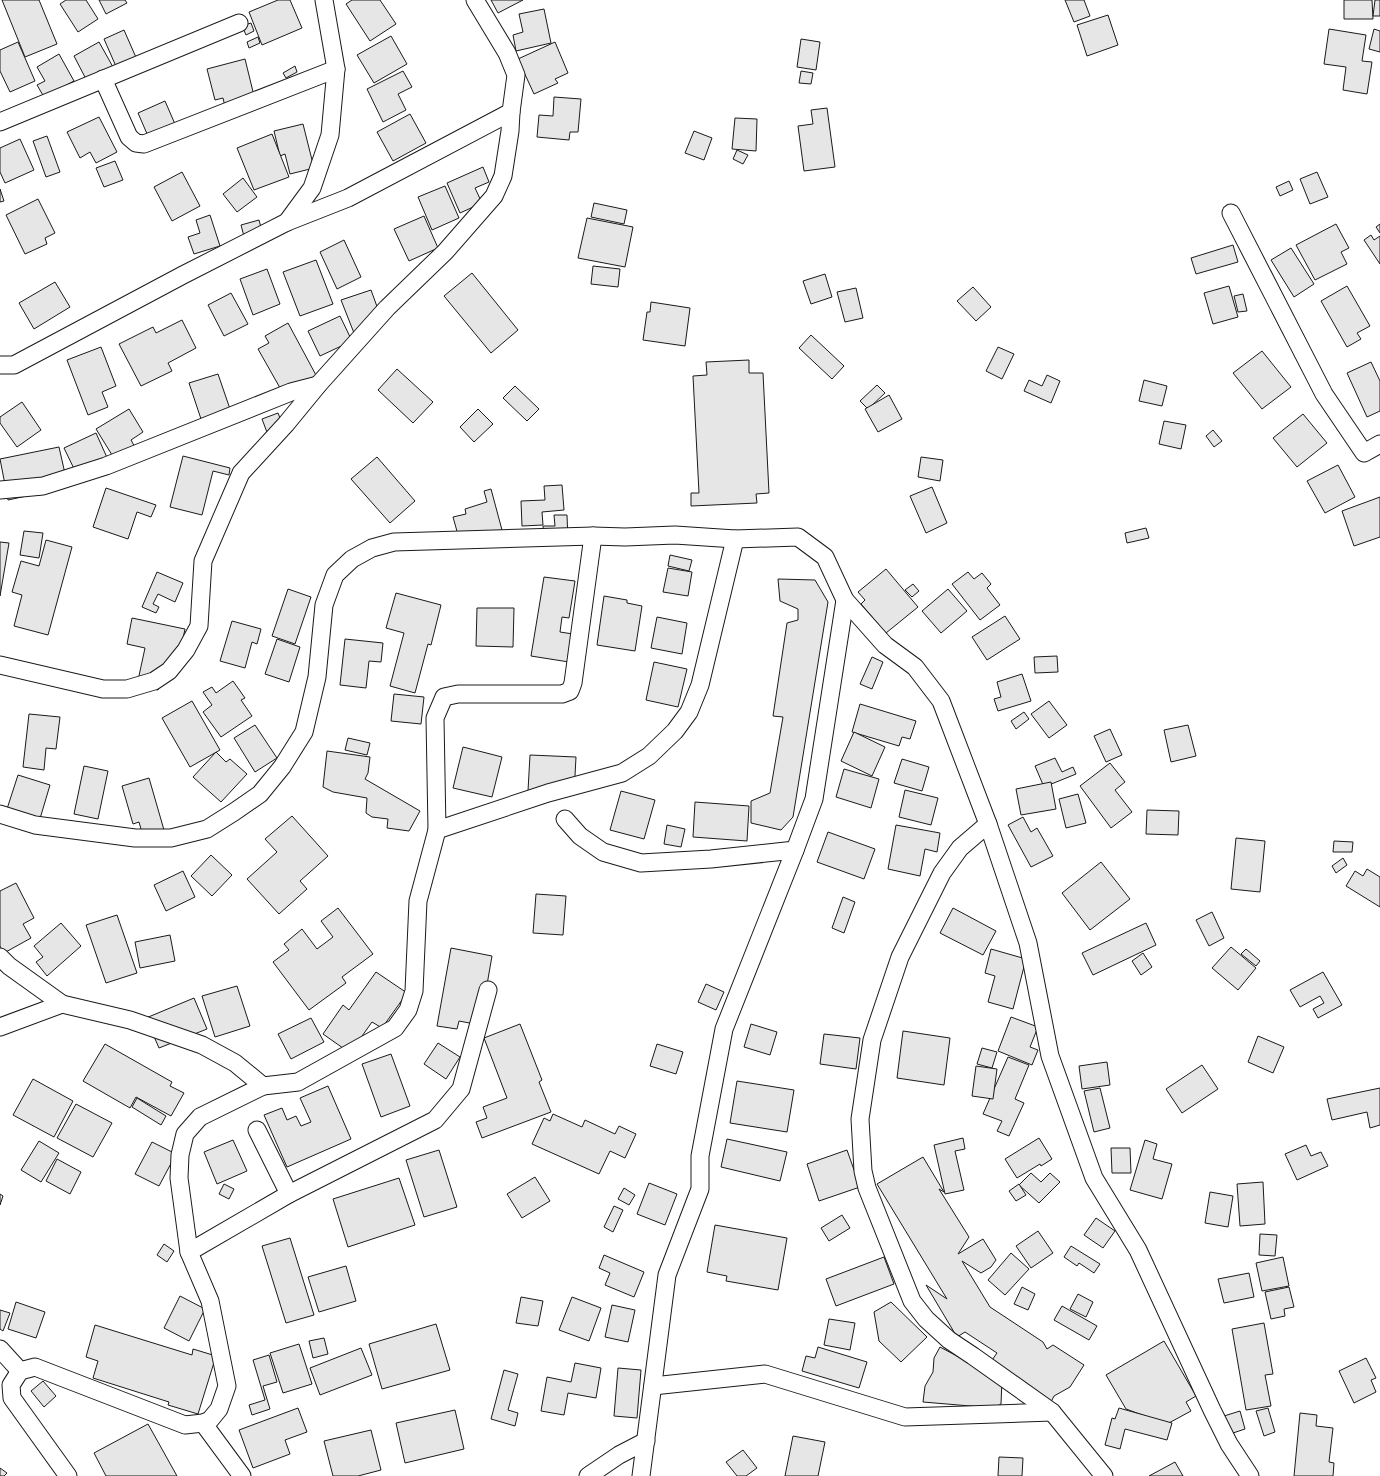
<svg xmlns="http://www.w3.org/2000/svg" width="1380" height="1476" font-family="Rubik,sans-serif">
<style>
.building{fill:#e6e6e6;stroke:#1a1a1a}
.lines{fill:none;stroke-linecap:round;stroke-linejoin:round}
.minor-casing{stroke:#1a1a1a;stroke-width:19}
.minor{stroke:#fff;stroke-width:17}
</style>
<rect width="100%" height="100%" fill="#fff"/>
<g class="building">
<path d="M2 0H39L57 44 25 57Z"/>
<path d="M66 0H86L98 19 78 32 60 4Z"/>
<path d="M99 0H125L127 3 106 14Z"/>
<path d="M278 0H290L302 28 262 45 249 12Z"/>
<path d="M352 0H380L396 24 370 41 346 4Z"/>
<path d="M491 0H523L498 13Z"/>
<path d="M1065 0H1084L1090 16 1074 22Z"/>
<path d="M1344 0H1372L1373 19H1344Z"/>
<path d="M1375 0H1380V16H1373Z"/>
<path d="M544 9 551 43 516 51 513 35 523 32 519 14Z"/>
<path d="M1108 15 1118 45 1087 56 1077 25Z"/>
<path d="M251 23 254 31 246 35 242 26Z"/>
<path d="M1329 29 1366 35 1362 61 1372 62 1367 94 1343 90 1346 67 1324 64Z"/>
<path d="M1374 29 1380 31V52L1369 49Z"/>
<path d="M124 30 138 62 118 71 104 39Z"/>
<path d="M391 36 407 64 374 83 357 55Z"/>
<path d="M258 37 260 43 249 48 247 42Z"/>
<path d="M801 39 820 42 816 70 797 67Z"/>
<path d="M18 42 35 81 10 92 0 71V50Z"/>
<path d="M99 42 113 67 87 81 74 56Z"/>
<path d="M555 42 568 73 555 79 558 83 534 94 518 59Z"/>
<path d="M59 54 74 81 44 97 37 85 45 81 37 67Z"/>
<path d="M245 59 257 108 227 115 223 98 215 100 207 69Z"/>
<path d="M295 66 297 72 286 78 283 73Z"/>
<path d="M403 71 412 87 398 94 406 110 383 122 367 89Z"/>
<path d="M801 71 813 73 811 84 799 83Z"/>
<path d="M554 97 581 99 578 132H570L569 140 537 137 539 115 553 116Z"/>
<path d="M165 101 178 131 151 143 138 113Z"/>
<path d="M827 108 835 167 804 171 798 126 813 124 811 110Z"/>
<path d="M410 114 426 143 393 161 377 132Z"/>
<path d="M99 117 117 152 96 163 90 152 80 158 67 132Z"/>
<path d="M735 118 757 119 756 151 732 149Z"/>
<path d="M303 124 314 168 290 174 285 154 280 156 274 131Z"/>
<path d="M694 131 712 138 704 160 685 153Z"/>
<path d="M272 134 289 177 254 190 237 148Z"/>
<path d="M47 136 60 172 46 177 33 141Z"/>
<path d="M20 139 34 170 5 183 0 172V148Z"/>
<path d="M737 150 748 155 743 164 733 159Z"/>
<path d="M115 161 123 180 104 187 96 168Z"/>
<path d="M483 167 489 182 475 188 482 203 460 213 447 183Z"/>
<path d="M182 172 200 206 172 221 154 187Z"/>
<path d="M1317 172 1328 197 1310 204 1300 179Z"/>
<path d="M243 178 257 197 237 212 223 194Z"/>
<path d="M1289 181 1293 190 1280 196 1276 187Z"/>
<path d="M445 186 459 218 432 230 418 197Z"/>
<path d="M0 189 4 201 0 202Z"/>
<path d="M38 199 55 233 45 238 47 244 25 254 6 215Z"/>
<path d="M594 203 627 210 624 224 591 217Z"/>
<path d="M210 215 220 246 194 254 188 237 200 233 196 220Z"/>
<path d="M424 216 438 248 409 261 394 229Z"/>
<path d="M587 218 633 227 625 267 578 258Z"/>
<path d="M259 220 264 239 246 244 241 225Z"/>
<path d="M1336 224 1349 248 1341 252 1347 264 1315 280 1296 245Z"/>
<path d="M1380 224V233L1376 227Z"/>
<path d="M1371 235 1374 240 1380 236V264L1364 240Z"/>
<path d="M344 240 361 277 337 289 320 252Z"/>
<path d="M1233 245 1238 262 1196 274 1191 258Z"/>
<path d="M1291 248 1314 284 1294 297 1271 260Z"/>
<path d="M316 260 333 304 300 316 283 272Z"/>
<path d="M593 266 620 269 618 287 591 284Z"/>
<path d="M267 269 280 304 253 315 240 279Z"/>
<path d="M472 273 518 330 491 353 444 296Z"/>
<path d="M825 274 832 297 811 304 803 281Z"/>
<path d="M55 282 70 307 34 329 19 303Z"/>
<path d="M1229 286 1238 317 1213 324 1204 293Z"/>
<path d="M1347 286 1370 326 1357 333 1361 339 1347 347 1321 301Z"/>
<path d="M973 287 991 307 976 321 957 301Z"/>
<path d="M856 288 863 318 845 322 837 292Z"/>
<path d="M371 290 383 323 354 333 341 300Z"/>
<path d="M231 293 248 324 224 336 208 305Z"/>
<path d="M1243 294 1247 311 1238 312 1234 296Z"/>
<path d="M651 302 690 308 685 346 643 340 647 312H650Z"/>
<path d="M340 316 352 341 320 356 308 331Z"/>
<path d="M182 320 196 348 168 363 172 371 141 386 119 344 153 327 156 333Z"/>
<path d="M288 323 317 377 284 395 258 349 269 343 265 336Z"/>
<path d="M811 335 844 366 832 379 799 348Z"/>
<path d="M101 347 116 386 102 392 108 407 88 415 67 360Z"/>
<path d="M998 347 1014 354 1002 379 986 371Z"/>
<path d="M1262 351 1291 387 1262 409 1233 373Z"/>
<path d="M749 360V373H763L769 493 756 494 757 503 691 506V493H699L693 376 707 375 706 362Z"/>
<path d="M1371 362 1380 381V411L1367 417 1347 373Z"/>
<path d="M397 369 433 402 413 423 378 390Z"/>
<path d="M218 374 230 409 203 425 189 383Z"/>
<path d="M1047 375 1060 381 1051 403 1024 391 1029 380 1042 386Z"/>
<path d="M1144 380 1167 386 1162 406 1139 401Z"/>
<path d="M877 385 885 393 868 409 860 401Z"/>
<path d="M515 386 539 409 527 421 503 398Z"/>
<path d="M889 395 902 419 878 432 865 409Z"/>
<path d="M22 402 41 430 17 447 0 423V417Z"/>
<path d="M129 409 143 432 131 440 137 451 117 463 96 429Z"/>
<path d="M478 409 493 424 474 442 460 427Z"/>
<path d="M278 413 284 428 268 435 262 419Z"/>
<path d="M1303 414 1327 443 1297 467 1273 438Z"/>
<path d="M1164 421 1186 425 1181 449 1159 444Z"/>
<path d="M1213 430 1222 441 1214 447 1206 436Z"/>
<path d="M96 433 109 462 78 477 64 448Z"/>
<path d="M59 447 68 487 8 500 0 459Z"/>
<path d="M183 456 230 468 229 475 213 471 202 515 170 507Z"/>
<path d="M377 457 415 501 390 523 351 479Z"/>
<path d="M921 457 943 460 940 481 918 477Z"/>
<path d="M1338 465 1355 497 1325 513 1307 481Z"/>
<path d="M562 485 564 510 542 512 543 525 522 526 521 501 545 500 544 486Z"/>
<path d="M932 487 947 523 926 533 910 496Z"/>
<path d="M106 488 156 505 151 517 137 512 128 539 93 527Z"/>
<path d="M491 489 502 530 460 542 453 517 466 514 465 509 487 502 484 491Z"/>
<path d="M1380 497V537L1354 546 1342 511Z"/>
<path d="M554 515H567L568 541H544L543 526H555Z"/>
<path d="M1146 528 1149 538 1127 543 1125 533Z"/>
<path d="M24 531 43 533 39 558 20 555Z"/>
<path d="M46 540 72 547 48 635 14 626 22 595 12 592 21 561 39 566Z"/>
<path d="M0 542 9 543 0 596Z"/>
<path d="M670 555 692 560 689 571 668 566Z"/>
<path d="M668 568 692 572 688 596 663 592Z"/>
<path d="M886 569 918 607 886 633 861 604 865 600 858 592Z"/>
<path d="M157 572 183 583 175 602 158 594 153 604 159 607 156 613 142 607Z"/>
<path d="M968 572 974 579 982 573 991 584 987 588 1000 605 980 620 952 584Z"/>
<path d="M544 577 575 581 569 618 562 617 560 632 573 634 569 662 531 656Z"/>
<path d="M778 579 815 580 828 602 793 817 781 830 751 823V801L770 793 783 717 773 716 787 623 798 620V609L780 601Z"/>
<path d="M913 584 919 591 912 597 905 590Z"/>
<path d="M288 589 311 597 295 644 272 636Z"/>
<path d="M948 589 967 611 941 633 922 611Z"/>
<path d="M396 593 441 605 431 645 428 644 415 693 390 686 404 633 386 628Z"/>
<path d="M604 596 627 600V603L642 606 635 651 597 645Z"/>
<path d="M477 608H514L513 647 476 646Z"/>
<path d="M1005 616 1020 639 987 660 972 637Z"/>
<path d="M657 617 687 623 682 654 651 648Z"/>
<path d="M132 618 185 629 177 667 164 664 158 690 137 685 145 648 127 644Z"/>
<path d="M232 621 261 629 257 644 252 642 245 668 220 661Z"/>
<path d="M277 639 300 647 289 682 265 674Z"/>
<path d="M345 639 383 643 381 662 369 661 366 688 340 685Z"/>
<path d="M1057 656 1058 672 1035 673 1034 657Z"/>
<path d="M872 657 883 662 872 689 860 684Z"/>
<path d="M654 662 687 669 678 707 646 700Z"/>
<path d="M1022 674 1031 701 998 711 994 699 1001 697 997 682Z"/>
<path d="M233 681 245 698 241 700 252 716 221 737 203 712 212 705 203 692 212 687 216 693Z"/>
<path d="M394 694 424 697 421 724 391 721Z"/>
<path d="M192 701 220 750 190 767 162 718Z"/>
<path d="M1049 701 1067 725 1049 738 1031 714Z"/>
<path d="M860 704 916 721 910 739 902 737 899 746 852 732Z"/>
<path d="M1024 712 1029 719 1016 729 1011 721Z"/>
<path d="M29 714 60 717 56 749 46 748 44 770 23 767Z"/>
<path d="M255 725 277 758 255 772 234 738Z"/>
<path d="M1188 725 1196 756 1171 762 1164 730Z"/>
<path d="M1110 729 1122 755 1106 762 1094 736Z"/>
<path d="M854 732 885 747 872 776 841 761Z"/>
<path d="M348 738 370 743 367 755 345 750Z"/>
<path d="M463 747 502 757 492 797 453 788Z"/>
<path d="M327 751 370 757 368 773 365 779 420 811 409 831 387 828 388 819 372 817 366 813 367 798 333 792 323 787Z"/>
<path d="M216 752 226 762 230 759 247 774 221 802 193 777Z"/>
<path d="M530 755 576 757 574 794 528 791Z"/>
<path d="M1055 758 1062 772 1073 767 1076 774 1044 787 1035 766Z"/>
<path d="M902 759 929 767 922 791 894 783Z"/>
<path d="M1110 763 1125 782 1115 790 1132 812 1111 828 1080 786Z"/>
<path d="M84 766 108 771 98 819 74 814Z"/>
<path d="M844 769 879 779 871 808 836 797Z"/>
<path d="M18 775 50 785 39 822 6 812Z"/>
<path d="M149 778 164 830 143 836 139 822 133 824 122 786Z"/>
<path d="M1051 782 1056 809 1021 815 1016 789Z"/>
<path d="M905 790 938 798 931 825 899 817Z"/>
<path d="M621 791 655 800 644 839 610 830Z"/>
<path d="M1078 794 1086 823 1066 828 1059 799Z"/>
<path d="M695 802 749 806 747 841 693 837Z"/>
<path d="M1147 810 1179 811 1178 835 1146 834Z"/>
<path d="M292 816 328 856 300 881 307 889 279 914 247 879 277 852 265 839Z"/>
<path d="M1023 817 1031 832 1037 828 1053 856 1031 867 1008 825Z"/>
<path d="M667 825 685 829 681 847 664 844Z"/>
<path d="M896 825 940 833 937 852 925 849 920 876 888 869Z"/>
<path d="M828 832 875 849 864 879 817 862Z"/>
<path d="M1236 838 1265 841 1260 892 1231 889Z"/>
<path d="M1334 841 1353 842 1352 852H1333Z"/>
<path d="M211 855 232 875 212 896 191 876Z"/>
<path d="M1343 858 1347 865 1336 873 1332 866Z"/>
<path d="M1101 862 1130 899 1090 930 1062 893Z"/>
<path d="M1367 869 1380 877V907L1346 886 1355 871 1363 876Z"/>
<path d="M183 871 195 897 166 911 154 885Z"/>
<path d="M16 883 34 918 23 924 31 938 4 953 0 946V891Z"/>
<path d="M536 894 566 896 563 935 533 933Z"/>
<path d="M843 897 855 902 844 933 832 928Z"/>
<path d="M338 908 373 954 342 977 346 983 309 1010 273 962 289 950 284 944 302 929 317 949 333 937 321 921Z"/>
<path d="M953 908 996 931 983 955 940 933Z"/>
<path d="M1212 912 1224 938 1209 946 1196 920Z"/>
<path d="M117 915 137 973 106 983 86 925Z"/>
<path d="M61 923 81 946 47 976 36 962 43 957 34 946Z"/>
<path d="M1146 923 1156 945 1093 975 1082 953Z"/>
<path d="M170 935 175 961 140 968 135 942Z"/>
<path d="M1231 947 1256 968 1238 990 1212 968Z"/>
<path d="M451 948 492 956 480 1025 459 1021 457 1029 437 1026Z"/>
<path d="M991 949 1026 959 1013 1009 988 1002 995 976 985 973Z"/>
<path d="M1246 949 1260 961 1256 966 1241 954Z"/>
<path d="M1143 953 1152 967 1141 975 1132 961Z"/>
<path d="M376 972 407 993 382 1028 372 1022 350 1053 323 1034 343 1005 349 1010Z"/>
<path d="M1323 972 1342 1005 1318 1018 1313 1009 1324 1003 1320 996 1300 1007 1290 990Z"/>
<path d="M706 984 724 992 716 1010 698 1002Z"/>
<path d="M237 986 250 1026 215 1037 202 996Z"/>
<path d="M194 998 207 1029 159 1048 146 1018Z"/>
<path d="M1011 1017 1038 1027 1030 1047 1038 1050 1032 1065 998 1051Z"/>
<path d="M311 1018 324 1042 291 1059 278 1034Z"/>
<path d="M520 1024 542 1080 539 1082 551 1112 482 1138 476 1122 487 1118 483 1107 507 1098 484 1038Z"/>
<path d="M751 1024 777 1032 770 1055 744 1047Z"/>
<path d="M903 1031 950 1038 944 1085 897 1078Z"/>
<path d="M824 1034 860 1038 856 1069 820 1064Z"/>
<path d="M1258 1036 1284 1047 1273 1073 1248 1062Z"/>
<path d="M438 1043 460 1057 446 1079 424 1064Z"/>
<path d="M105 1044 172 1082 170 1086 184 1093 171 1116 136 1097 130 1108 83 1081Z"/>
<path d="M657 1044 683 1052 676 1074 650 1066Z"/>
<path d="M982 1048 997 1052 992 1068 977 1064Z"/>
<path d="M391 1054 410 1106 381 1117 362 1064Z"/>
<path d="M1008 1057 1029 1065 1015 1099 1024 1103 1009 1136 997 1131 1002 1121 983 1114Z"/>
<path d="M1107 1062 1110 1085 1082 1089 1079 1066Z"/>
<path d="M1202 1065 1218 1089 1182 1113 1166 1089Z"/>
<path d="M976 1066 997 1069 993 1099 972 1096Z"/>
<path d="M33 1079 73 1101 54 1137 13 1115Z"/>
<path d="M737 1081 794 1090 787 1132 730 1123Z"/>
<path d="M328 1086 351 1139 287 1167 264 1115 282 1108 287 1120 296 1116 301 1126 311 1122 300 1098Z"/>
<path d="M1100 1088 1110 1128 1094 1132 1084 1091Z"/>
<path d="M1380 1088V1125L1370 1128 1367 1112 1332 1120 1327 1099Z"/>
<path d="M137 1098 166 1116 161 1125 132 1107Z"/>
<path d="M76 1104 112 1123 93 1157 57 1138Z"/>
<path d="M553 1114 582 1127 585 1120 615 1134 619 1126 636 1134 625 1158 610 1151 599 1174 532 1144 544 1118 550 1121Z"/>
<path d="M963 1138 965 1149 955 1151 964 1190 945 1194 934 1145Z"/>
<path d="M1039 1138 1052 1159 1041 1166 1040 1164 1017 1178 1005 1159Z"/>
<path d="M727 1139 787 1152 780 1181 721 1167Z"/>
<path d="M233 1140 247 1171 217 1184 204 1152Z"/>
<path d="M1145 1140 1157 1144 1153 1159 1172 1164 1162 1199 1130 1190Z"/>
<path d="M39 1141 59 1153 41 1182 21 1170Z"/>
<path d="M152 1142 176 1154 159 1186 135 1174Z"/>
<path d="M1306 1145 1311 1156 1321 1152 1328 1166 1297 1180 1285 1154Z"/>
<path d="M1111 1148H1130L1131 1173H1112Z"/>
<path d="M439 1150 457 1207 424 1217 406 1160Z"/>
<path d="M847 1150 860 1187 819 1201 807 1164Z"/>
<path d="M923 1157 944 1192 939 1189 969 1237 958 1254 983 1239 996 1260 991 1267 981 1273 962 1261 990 1307 1043 1342 1047 1349 1053 1345 1084 1365 1070 1387 1054 1396 1051 1402 990 1363 997 1353 965 1332 957 1337 926 1285 947 1299 877 1184Z"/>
<path d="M57 1159 81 1172 70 1194 46 1181Z"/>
<path d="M1031 1173 1041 1182 1050 1173 1060 1182 1039 1203 1019 1185Z"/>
<path d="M535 1177 550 1201 522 1218 507 1194Z"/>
<path d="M399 1178 415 1225 348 1247 333 1199Z"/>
<path d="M1263 1182 1265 1224 1240 1226 1237 1184Z"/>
<path d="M649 1183 677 1194 665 1225 637 1214Z"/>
<path d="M224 1184 234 1189 229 1199 219 1194Z"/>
<path d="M1019 1184 1026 1195 1016 1201 1009 1191Z"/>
<path d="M624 1188 635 1195 629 1205 618 1199Z"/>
<path d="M1210 1192 1233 1196 1228 1227 1205 1223Z"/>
<path d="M0 1194 3 1196 0 1205Z"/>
<path d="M614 1206 623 1210 613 1232 604 1227Z"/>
<path d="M842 1215 850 1228 829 1241 821 1228Z"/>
<path d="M1096 1218 1115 1231 1103 1248 1084 1235Z"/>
<path d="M715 1225 787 1238 778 1290 726 1281 727 1276 707 1272Z"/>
<path d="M1038 1231 1053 1253 1031 1268 1016 1246Z"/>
<path d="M1260 1234 1277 1235 1275 1256 1259 1255Z"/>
<path d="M290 1238 314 1315 286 1323 262 1246Z"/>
<path d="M164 1244 174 1251 167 1262 157 1255Z"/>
<path d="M1071 1246 1100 1264 1094 1273 1079 1263 1077 1266 1064 1257Z"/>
<path d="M1011 1253 1029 1269 1005 1295 988 1280Z"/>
<path d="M604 1255 644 1272 634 1297 605 1285 610 1273 599 1268Z"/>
<path d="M884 1257 894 1284 836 1306 826 1279Z"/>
<path d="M1283 1257 1289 1286 1262 1291 1256 1263Z"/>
<path d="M346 1266 356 1301 319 1312 308 1277Z"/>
<path d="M1249 1273 1254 1297 1224 1303 1218 1279Z"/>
<path d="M1022 1287 1035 1294 1028 1310 1014 1304Z"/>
<path d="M1289 1287 1294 1307 1284 1309 1285 1316 1271 1319 1265 1292Z"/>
<path d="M1078 1294 1093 1302 1086 1317 1070 1309Z"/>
<path d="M180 1296 205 1309 189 1341 164 1328Z"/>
<path d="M521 1297 543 1301 538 1326 516 1323Z"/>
<path d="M572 1297 601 1308 589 1341 559 1330Z"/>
<path d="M16 1302 45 1312 36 1338 8 1329Z"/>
<path d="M891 1302 927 1337 901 1362 879 1341 874 1312Z"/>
<path d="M612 1305 635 1310 628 1342 605 1337Z"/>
<path d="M1062 1306 1097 1326 1089 1340 1054 1320Z"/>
<path d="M0 1310 10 1313 3 1331 0 1329Z"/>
<path d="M829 1319 855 1323 850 1350 824 1345Z"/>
<path d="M1264 1323 1273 1374 1265 1375 1271 1406 1246 1410 1232 1329Z"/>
<path d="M436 1324 450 1370 382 1389 369 1344Z"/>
<path d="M95 1325 192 1355 193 1349 216 1356 198 1414 168 1405 169 1402 93 1378 98 1361 86 1357Z"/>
<path d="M324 1338 328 1354 313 1358 309 1341Z"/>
<path d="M1164 1341 1196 1396 1186 1402 1191 1411 1167 1424 1126 1409 1106 1375Z"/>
<path d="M299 1344 312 1384 283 1393 270 1353Z"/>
<path d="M818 1347 867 1362 859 1388 802 1371 806 1356 815 1358Z"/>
<path d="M940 1347 1002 1380 1001 1404 994 1408 923 1402 925 1386 933 1372 934 1358Z"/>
<path d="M361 1348 372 1375 320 1395 310 1368Z"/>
<path d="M269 1355 277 1382 263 1386 270 1409 252 1415 249 1405 265 1400 253 1360Z"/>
<path d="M1366 1358 1376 1378 1371 1380 1376 1392 1354 1403 1339 1371Z"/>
<path d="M575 1363 601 1368 596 1398 568 1393 564 1415 541 1411 547 1377 571 1382Z"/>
<path d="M618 1368 641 1370 637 1418 614 1416Z"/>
<path d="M504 1370 518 1374 508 1410 518 1413 515 1426 491 1419Z"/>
<path d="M43 1381 56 1396 44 1407 31 1391Z"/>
<path d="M298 1408 307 1432 285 1440 290 1454 253 1468 239 1430Z"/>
<path d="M1119 1408 1172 1423 1167 1440 1125 1429 1120 1449 1105 1445 1112 1418 1115 1419Z"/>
<path d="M1268 1408 1275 1432 1264 1436 1256 1411Z"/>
<path d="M455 1410 464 1449 405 1463 396 1423Z"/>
<path d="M1240 1411 1245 1429 1230 1434 1224 1416Z"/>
<path d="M1300 1413 1317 1415 1316 1426 1333 1428 1329 1462 1334 1463 1333 1476H1294Z"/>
<path d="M148 1424 177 1476H106L94 1453Z"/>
<path d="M371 1430 381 1470 358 1476H333L324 1441Z"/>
<path d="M793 1436 825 1442 818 1476H785Z"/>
<path d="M743 1450 757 1468 746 1476H737L726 1462Z"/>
<path d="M999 1457 1023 1458 1022 1476H998Z"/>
<path d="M1175 1462 1183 1476H1149Z"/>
<path d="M0 1468 7 1473 4 1476H0Z"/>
</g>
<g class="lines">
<g class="minor-casing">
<g id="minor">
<path d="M103 79 129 137 136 143 144 144 336 69"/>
<path d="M0 122 239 23"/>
<path d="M1231 213 1324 394 1364 453 1380 444"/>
<path d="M287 222 348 198 511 112 516 75 507 53 475 0"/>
<path d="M0 365H14L183 275 287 222 312 188 330 135 336 69 324 0"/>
<path d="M0 490 43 486 106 466 291 392 318 385"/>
<path d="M593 536 573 683 570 691 562 694H458L444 697 435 718 437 830 548 793 622 773 649 756 675 731 689 712 700 685 735 539"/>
<path d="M0 665 103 689H127L154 681 169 671 186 650 199 626 203 561 241 473 286 424 318 385 387 308 445 252 494 196 503 176 510 131 511 112"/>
<path d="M0 814 35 825 135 838H171L207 829 234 812 260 794 282 767 304 732 317 677 324 605 335 575 352 559 372 548 394 542 593 536 625 537 675 535 735 539 798 537 825 557 845 600 885 645 915 667 941 701 988 824 1028 943 1050 1056 1094 1178 1138 1250 1212 1410 1229 1444 1250 1476"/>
<path d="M565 819 580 836 603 852 641 863 711 859 795 850 814 799 845 600"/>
<path d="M988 824 960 848 942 873 900 957 872 1040 860 1119 863 1171 867 1188 912 1301 926 1319 949 1340 973 1356 1052 1412 1104 1476"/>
<path d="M0 957 9 966 62 1004 130 1020 202 1045 235 1063 263 1086 298 1082 395 1028 408 1010 414 991 418 901 437 830"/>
<path d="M0 1027 62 1004"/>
<path d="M257 1130 289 1194"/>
<path d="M189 1252 289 1194 435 1120 461 1089 488 990"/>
<path d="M0 1349 20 1371"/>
<path d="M653 1386 765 1374 905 1417 1052 1412"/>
<path d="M203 1423 242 1476"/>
<path d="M68 1476 12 1398 11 1385 20 1371 35 1367 185 1425 203 1423 210 1420 219 1409 227 1386 210 1301 189 1252 179 1178 180 1155 185 1134 200 1117 263 1086"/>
<path d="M588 1476 619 1455 646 1441"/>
<path d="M641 1476 667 1275 700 1189V1156L724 1029 795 850"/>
</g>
</g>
<use href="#minor" class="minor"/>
</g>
</svg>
